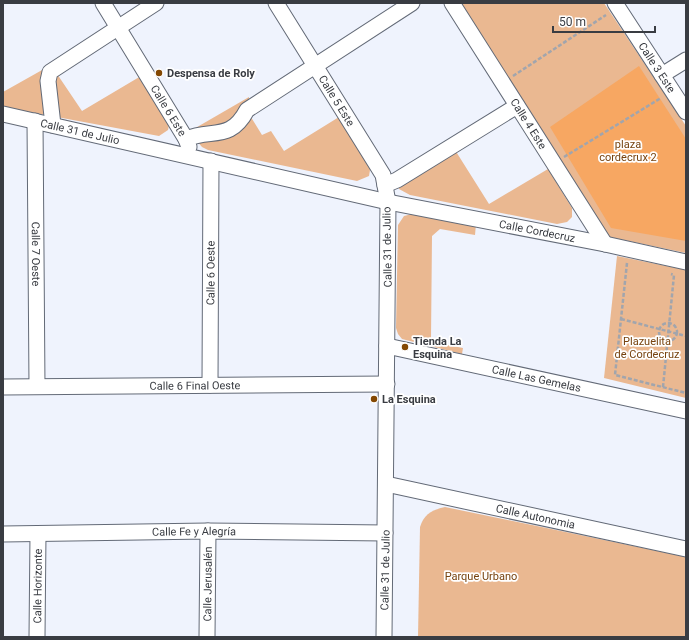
<svg xmlns="http://www.w3.org/2000/svg" width="689" height="640" font-family="Roboto,sans-serif">
<style>
.green{fill:#eab891}
.forest{fill:#f7a762}
.lines{fill:none;stroke-linecap:round;stroke-linejoin:round}
.minor-casing{stroke:#636a77;stroke-width:17}
.path{stroke:#a1a5ad;stroke-width:2.5;stroke-dasharray:4 2;stroke-linecap:butt}
.minor{stroke:#fff;stroke-width:15}
.poi-dot{fill:#844802;stroke:#fff;stroke-width:1.5}
.labels{text-anchor:middle;stroke-width:3.5;stroke-linejoin:round;paint-order:stroke}
.street-label{font-size:11px;fill:#393c42;stroke:#fff}
.poi-label{font-size:11px;font-weight:bold;fill:#393c42;stroke:#fff;text-anchor:start}
.park-label{font-size:11px;fill:#77430f;stroke:#fff}
</style>
<rect width="100%" height="100%" fill="#eff3fd"/>
<g class="green">
<path d="M459 3H604L686 126V253L605 236Z"/>
<path d="M51 65 82 111 141 76 169 125 168 130 159 136 3 107V92Z"/>
<path d="M249 97V102L228 126 192 130Z"/>
<path d="M249 114 262 135 271 131 284 151 339 117 368 162 370 170 369 176 357 181 208 150 202 147 196 140Z"/>
<path d="M455 150 489 204 548 169 572 208V217L567 222 557 224 410 195 399 189 398 185Z"/>
<path d="M412 214 476 224 475 235 440 229 432 236 431 339 433 342 463 348 462 354 402 339 398 334 396 328 398 225 404 216Z"/>
<path d="M617 256 686 270V398L604 378Z"/>
<path d="M445 507 686 557V637H418L420 527C424 514 432 510 445 507Z"/>
</g>
<path class="forest" d="M639 66 686 139V241L611 228 550 127Z"/>
<g class="lines">
<g class="minor-casing">
<g id="minor">
<path id="s1" d="M103 3 186 139 189 147"/>
<path id="s2" d="M276 3 383 175 388 202 384 637"/>
<path id="s3" d="M452 3 605 244"/>
<path id="s4" d="M615 3 686 112"/>
<path d="M662 75 686 60"/>
<path id="s5" d="M3 114 388 202 605 244 686 262"/>
<path id="s6" d="M35 121 37 386"/>
<path d="M53 125 48 81 50 72 156 3"/>
<path d="M186 139C212 128 230 142 247 110L412 3"/>
<path d="M385 185 397 180 517 106"/>
<path id="s7" d="M387 346 686 411"/>
<path id="s8" d="M210 385 211 161"/>
<path id="s9" d="M3 387 387 384"/>
<path id="s10" d="M386 484 686 549"/>
<path id="s11" d="M3 534 208 531 385 533"/>
<path id="s12" d="M37 637 38 534"/>
<path id="s13" d="M207 637 208 531"/>
</g>
</g>
<g class="path">
<path d="M513 76 606 15"/>
<path d="M564 157 661 98"/>
<path d="M627 263 615 375 686 393"/>
<path d="M621 319 686 336"/>
<circle cx="668" cy="332" r="9"/>
<path d="M663 387 674 275 671 274"/>
</g>
<use href="#minor" class="minor"/>
</g>
<g class="poi-dot">
<circle cx="159" cy="73" r="4"/>
<circle cx="405" cy="347" r="4"/>
<circle cx="374" cy="399" r="4"/>
</g>
<g class="labels">
<g class="street-label">
<text dy="4" stroke="none"><textPath href="#s4" startOffset="77">Calle 3 Este</textPath></text>
<text dy="4" stroke="none"><textPath href="#s2" startOffset="115">Calle 5 Este</textPath></text>
<text dy="4" stroke="none"><textPath href="#s1" startOffset="126">Calle 6 Este</textPath></text>
<text dy="4" stroke="none"><textPath href="#s3" startOffset="143">Calle 4 Este</textPath></text>
<text dy="4" stroke="none"><textPath href="#s5" startOffset="79">Calle 31 de Julio</textPath></text>
<text dy="4" stroke="none"><textPath href="#s5" startOffset="547">Calle Cordecruz</textPath></text>
<text transform="translate(387 247) rotate(-91)" y="4">Calle 31 de Julio</text>
<text dy="4" stroke="none"><textPath href="#s6" startOffset="133">Calle 7 Oeste</textPath></text>
<text dy="4" stroke="none"><textPath href="#s8" startOffset="112">Calle 6 Oeste</textPath></text>
<text dy="4" stroke="none"><textPath href="#s7" startOffset="153">Calle Las Gemelas</textPath></text>
<text dy="4" stroke="none"><textPath href="#s9" startOffset="192">Calle 6 Final Oeste</textPath></text>
<text dy="4" stroke="none"><textPath href="#s10" startOffset="153">Calle Autonomia</textPath></text>
<text dy="4" stroke="none"><textPath href="#s11" startOffset="191">Calle Fe y Alegría</textPath></text>
<text transform="translate(385 570) rotate(-89)" y="4">Calle 31 de Julio</text>
<text dy="4" stroke="none"><textPath href="#s13" startOffset="53">Calle Jerusalén</textPath></text>
<text dy="4" stroke="none"><textPath href="#s12" startOffset="51">Calle Horizonte</textPath></text>
</g>
<g class="poi-label">
<text x="167" y="77">Despensa de Roly</text>
<text x="413" y="345">Tienda La<tspan x="413" dy="13">Esquina</tspan></text>
<text x="382" y="403">La Esquina</text>
</g>
<g class="park-label">
<text x="628" y="148">plaza<tspan x="628" dy="13">cordecrux 2</tspan></text>
<text x="647" y="345">Plazuelita<tspan x="647" dy="13">de Cordecruz</tspan></text>
<text x="481" y="580">Parque Urbano</text>
</g>
</g>
<rect width="689" height="640" fill="none" stroke="#393c42" stroke-width="8"/>
<path d="M553 26v6h102v-6" fill="none" stroke="#393c42" stroke-width="2"/>
<text x="559" y="26" font-size="12" fill="#393c42" stroke="#ffffff" stroke-width="3" paint-order="stroke">50 m</text>
</svg>
